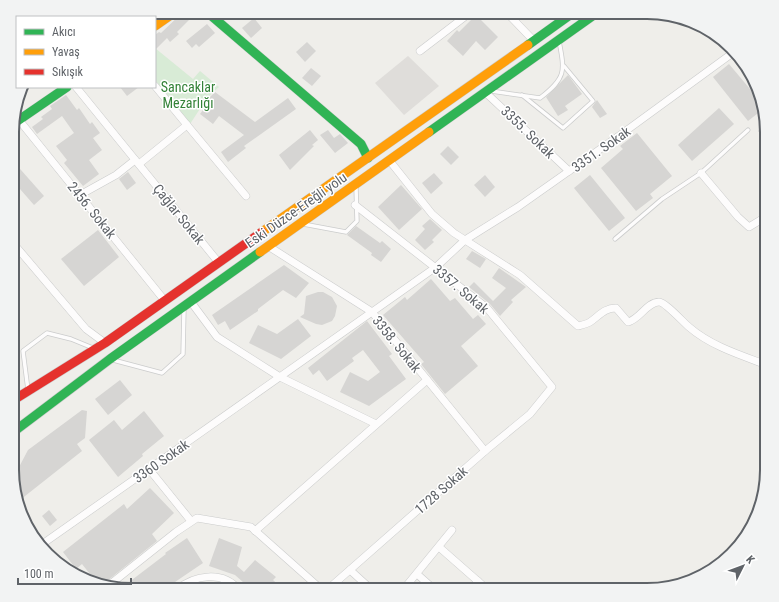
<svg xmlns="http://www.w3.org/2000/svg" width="779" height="602" font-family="'Roboto Condensed',sans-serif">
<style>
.industrial{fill:#dfddda}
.green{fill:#d8ebd6}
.building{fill:#d6d5d3}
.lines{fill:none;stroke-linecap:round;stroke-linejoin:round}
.lane-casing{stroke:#cbcccc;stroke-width:5}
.street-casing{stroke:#cbcccc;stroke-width:8}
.fast-casing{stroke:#cacacb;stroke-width:10}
.slow-casing{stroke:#cacacb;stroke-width:10}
.jam-casing{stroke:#cacacb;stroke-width:10}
.lane{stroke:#fdfcfc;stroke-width:3.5}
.street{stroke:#fdfcfc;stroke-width:7}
.fast{stroke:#30b455;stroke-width:9}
.slow{stroke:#ff9f0a;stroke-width:9}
.jam{stroke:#e5322d;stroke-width:9}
.labels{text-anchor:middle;stroke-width:3;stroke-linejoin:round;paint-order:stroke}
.park-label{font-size:14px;fill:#348238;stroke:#fff}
.street-label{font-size:14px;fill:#5f6368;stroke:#fff}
.rim{fill:none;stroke:#5f6368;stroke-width:2}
</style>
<rect width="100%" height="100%" fill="#efeeea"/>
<path class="industrial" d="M408 56 439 86 404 115 375 83Z"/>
<path class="green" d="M155 48 193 79 200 71 219 87C205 98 200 110 190 124L155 80Z"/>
<g class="building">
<path d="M183 12H197L177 32 179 34 170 42 167 38 155 50V35L159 32 161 33Z"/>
<path d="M476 15 498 37 485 50 476 41 463 56 447 41 457 30 459 32Z"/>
<path d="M254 18 262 28 251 38 242 28Z"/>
<path d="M207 24 215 33 199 47 196 44 192 48 186 41Z"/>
<path d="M307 42 316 51 305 62 296 52Z"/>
<path d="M729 64 760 101 762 110 748 121 713 77Z"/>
<path d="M311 68 321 76 312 86 302 78Z"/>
<path d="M568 75 582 94 565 106 568 110 558 116 546 97Z"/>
<path d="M120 87H139L127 96Z"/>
<path d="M215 92 255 122 288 98 296 109 244 146 246 148 228 162 221 152 244 135 219 116 213 124 200 114 206 106 204 103Z"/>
<path d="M66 95 77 110 79 108 90 124 92 122 100 133 93 138 102 150 89 160 99 174 83 186 64 163 67 160 56 146 74 133 62 116 37 134 32 127 43 119 41 117 52 109 50 106Z"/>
<path d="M597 100 607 114 600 118 592 107Z"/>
<path d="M719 108 734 124 692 161 678 145Z"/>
<path d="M765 124 767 132V142L758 131Z"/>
<path d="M310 130 318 140 312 145 314 146 290 170 279 155Z"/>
<path d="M328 130 334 138 340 134 348 143 335 153 320 135Z"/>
<path d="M637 133 672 176 650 194 653 198 636 211 601 168 623 149 620 146Z"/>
<path d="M448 146 459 157 451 165 440 154Z"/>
<path d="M13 161 44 196 34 205 13 181Z"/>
<path d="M128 172 136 183 127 190 119 179Z"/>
<path d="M434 173 443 183 431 194 422 183Z"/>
<path d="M485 175 495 187 485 197 474 185Z"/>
<path d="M590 175 625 218 609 231 574 188Z"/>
<path d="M401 185 422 209 399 230 378 207Z"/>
<path d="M430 219 442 230 432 240 434 242 425 250 415 240 425 229 422 226Z"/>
<path d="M356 226 380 243 382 241 391 249 381 262 371 255 372 253 347 235Z"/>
<path d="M98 230 119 257 84 286 61 259Z"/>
<path d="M472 251 486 259 480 268 466 259Z"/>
<path d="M284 265 309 283 296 298 283 290 258 309V311L230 330 225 321 218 325 212 315Z"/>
<path d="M499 268 526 287 511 300 513 302 500 316 490 304 469 287 474 282 493 301 506 288 492 278Z"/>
<path d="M431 279 450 301 455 298 473 319 478 315 486 324 461 346 478 366 445 394 421 364 424 362 383 315 405 297 407 300Z"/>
<path d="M318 292H323L332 297 337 306 335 316 332 321 322 325 316 324 300 317 304 314 306 296Z"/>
<path d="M298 319 311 336 281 359 249 343 258 325 277 334Z"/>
<path d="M367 321 392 354 389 356 406 379 369 406 340 392 350 372 368 381 380 372 363 350 352 358 354 361 327 381 319 370 313 375 308 368Z"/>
<path d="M120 380 132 395 108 415 95 399Z"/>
<path d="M82 410 87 411 85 438 77 444 82 451 20 500 17 485 18 469 28 450Z"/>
<path d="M144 411 164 436 142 454 143 456 118 477 89 440 114 420 122 430Z"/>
<path d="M150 488 174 513 152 534 157 541 102 585 97 583 82 564 76 569 63 552 124 504 127 509Z"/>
<path d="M49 510 57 520 50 526 42 516Z"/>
<path d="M187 538 203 563 175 582 176 584 169 590 120 589 166 554 165 553Z"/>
<path d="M219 538 242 547 237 566 244 572 255 560 276 577 273 580 284 590H252L235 575 209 566Z"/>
</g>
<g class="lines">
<g class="lane-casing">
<g id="lane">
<path d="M491 91 540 98C566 78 565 72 559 41"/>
<path d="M522 95 563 128 593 101 564 66"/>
<path d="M303 224 346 232 357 221 356 187"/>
<path d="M615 239 662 199 701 173 748 130"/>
<path d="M113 360 162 373 183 354 184 309"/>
<path d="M28 390 23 351 47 333 71 339 93 348"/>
</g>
</g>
<g class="street-casing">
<g id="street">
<path d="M506 12 534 41"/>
<path d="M420 51 471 12"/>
<path d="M76 87 219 263"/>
<path d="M486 93 569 171"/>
<path d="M19 120 165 301"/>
<path d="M187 125 246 196"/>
<path d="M389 160 432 214 454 233 520 275 578 326C582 325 587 324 590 322 599 316 604 308 616 308L628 322C640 319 647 302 659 302 665 302 683 322 689 327 711 346 740 355 767 365"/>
<path d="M139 164 187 125 155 86"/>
<path d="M701 173 738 217 749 227 767 216"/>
<path d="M80 195 116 175 135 160"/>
<path d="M13 243 86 329 105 343"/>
<path d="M268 246 372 312 485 451"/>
<path d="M191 302 217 337 280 377 376 424"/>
<path d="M149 469 191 521"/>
<path d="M255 531 427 380"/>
<path d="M41 545 436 267 465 240 518 207 623 133 734 52"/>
<path d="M439 547 488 590"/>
<path d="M350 570 372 590"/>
<path d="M417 574 435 590"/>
<path d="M108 586 176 532 197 518 251 527 322 590"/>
<path d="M176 590C194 575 223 570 239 590"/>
<path d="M327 590 485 451 530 414 552 387 487 308 355 205"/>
<path d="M403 590 452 530"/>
<path d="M470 590 478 581"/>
</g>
</g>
<g class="fast-casing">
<g id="fast">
<path d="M207 12 361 144 368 158"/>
<path d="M528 45 574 12"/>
<path d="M13 124 67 87"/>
<path d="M429 132 598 12"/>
<path d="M12 433 110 359 260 252"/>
</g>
</g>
<g class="slow-casing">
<g id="slow">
<path d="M155 26 175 12"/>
<path d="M262 232 528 45"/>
<path d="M260 252 429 132"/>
</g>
</g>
<g class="jam-casing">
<path id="jam" d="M12 401 105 343 262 232"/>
</g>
<use href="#lane" class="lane"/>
<use href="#street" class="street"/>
<use href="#fast" class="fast"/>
<use href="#slow" class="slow"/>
<use href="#jam" class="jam"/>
</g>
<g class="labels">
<g class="park-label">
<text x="188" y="92">Sancaklar<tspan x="188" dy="16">Mezarlığı</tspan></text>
</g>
<g class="street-label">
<text transform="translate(528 132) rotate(44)" y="5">3355. Sokak</text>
<text transform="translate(601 149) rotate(-35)" y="5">3351. Sokak</text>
<text transform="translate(92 210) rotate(51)" y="5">2456. Sokak</text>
<text transform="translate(296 210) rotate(-35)" y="5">Eski Düzce-Ereğli yolu</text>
<text transform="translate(179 214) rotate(51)" y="5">Çağlar Sokak</text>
<text transform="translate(461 289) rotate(40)" y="5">3357. Sokak</text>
<text transform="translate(397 344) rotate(51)" y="5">3358. Sokak</text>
<text transform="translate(161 461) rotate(-35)" y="5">3360 Sokak</text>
<text transform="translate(441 490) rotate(-41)" y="5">1728 Sokak</text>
</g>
</g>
<path d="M0 0H779V602H0ZM132 19H647A113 113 0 0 1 760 132V470A113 113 0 0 1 647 583H132A113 113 0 0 1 19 470V132A113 113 0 0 1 132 19Z" fill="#f2f3f3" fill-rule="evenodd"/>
<path class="rim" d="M132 19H647A113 113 0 0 1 760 132V470A113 113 0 0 1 647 583H132A113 113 0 0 1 19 470V132A113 113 0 0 1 132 19Z"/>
<rect x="16" y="16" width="140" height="72" fill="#ffffff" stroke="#bfc1c3"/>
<rect x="24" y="29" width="20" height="6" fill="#30b455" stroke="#bfc1c3"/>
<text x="52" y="36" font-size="12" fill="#5f6368">Akıcı</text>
<rect x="24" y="49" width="20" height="6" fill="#ff9f0a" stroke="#bfc1c3"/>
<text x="52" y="56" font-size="12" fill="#5f6368">Yavaş</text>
<rect x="24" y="69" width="20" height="6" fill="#e5322d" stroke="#bfc1c3"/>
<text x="52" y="76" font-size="12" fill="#5f6368">Sıkışık</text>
<g transform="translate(743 566) rotate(48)" stroke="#ffffff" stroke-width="3" paint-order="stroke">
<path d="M0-3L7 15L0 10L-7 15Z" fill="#5f6368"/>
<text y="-6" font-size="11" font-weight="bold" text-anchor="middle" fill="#5f6368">K</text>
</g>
<path d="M18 578v6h113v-6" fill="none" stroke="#5f6368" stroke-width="2"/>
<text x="24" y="578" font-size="12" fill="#5f6368" stroke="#ffffff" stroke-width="3" paint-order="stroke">100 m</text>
</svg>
